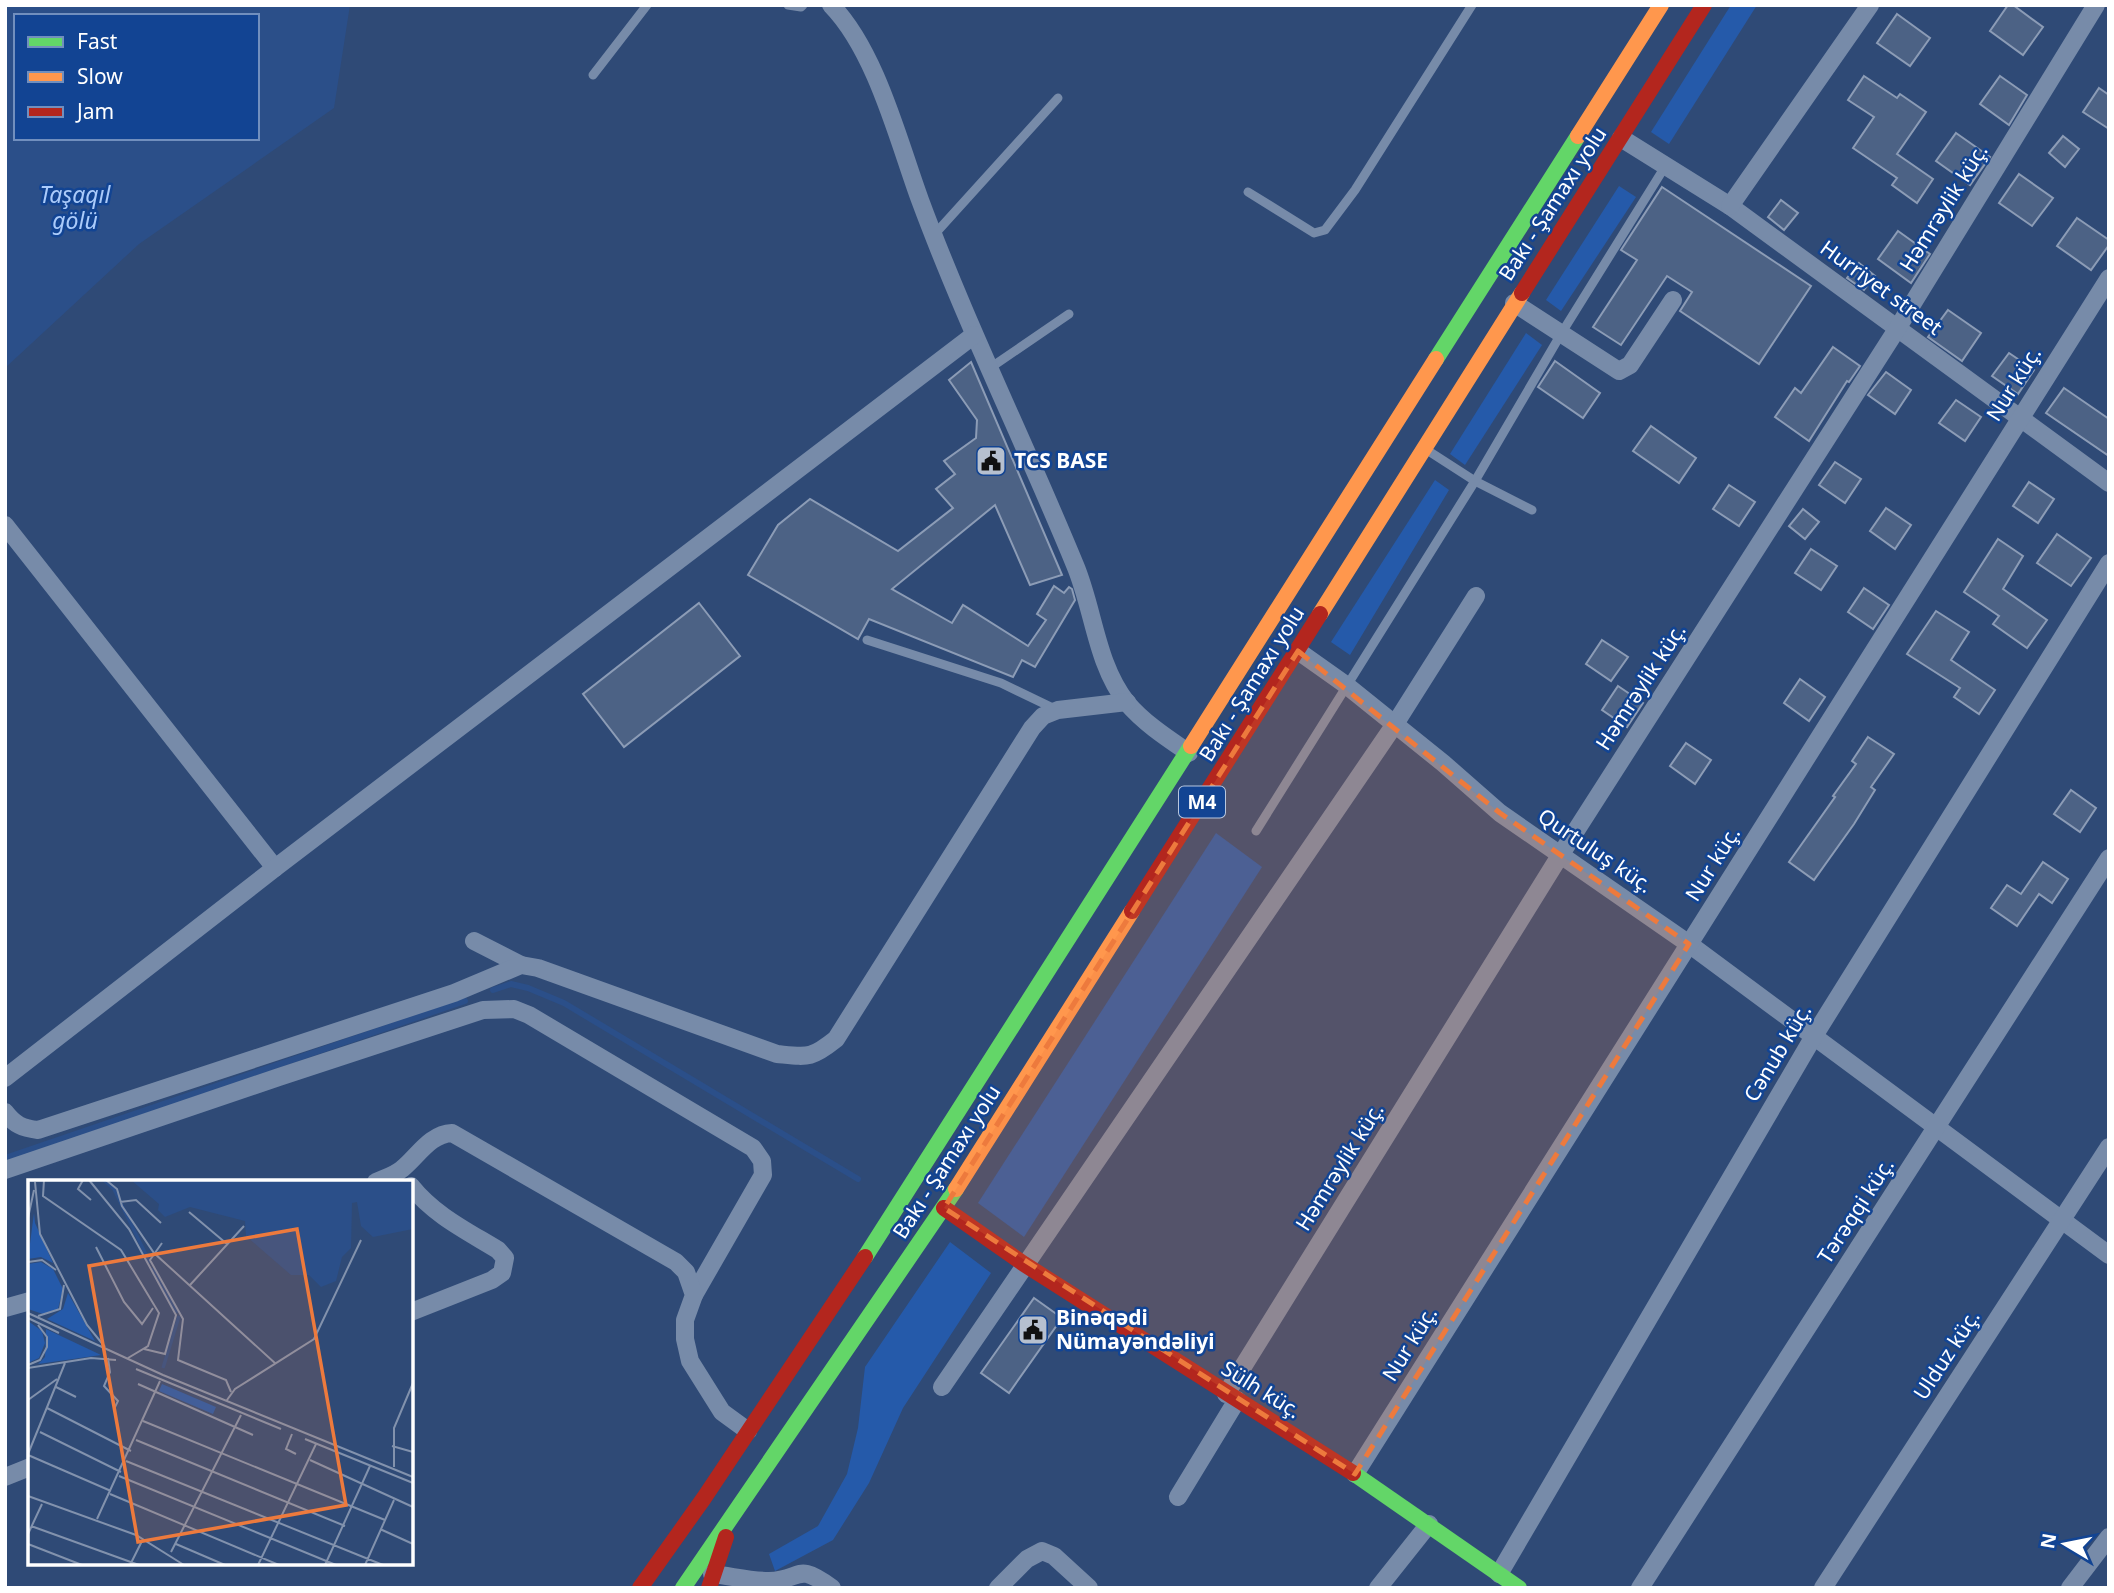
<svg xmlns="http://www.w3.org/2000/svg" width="2114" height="1593" font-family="'Noto Sans',sans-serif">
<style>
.green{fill:#255aaa}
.water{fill:#2b4f89;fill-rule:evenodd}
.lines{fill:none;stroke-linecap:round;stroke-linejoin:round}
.stream{stroke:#2b4f89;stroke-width:6}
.building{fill:#4c6285;stroke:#8c9cb6;stroke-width:2}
.lane{stroke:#778ba9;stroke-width:9}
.street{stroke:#778ba9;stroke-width:18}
.fast{stroke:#63d668;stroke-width:16}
.slow{stroke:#ff974d;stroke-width:16}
.jam{stroke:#b3261e;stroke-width:16}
.marked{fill:#ed7a3d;fill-opacity:0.2;stroke:#ed7a3d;stroke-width:5;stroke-dasharray:14 9;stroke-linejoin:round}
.labels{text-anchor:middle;stroke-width:5;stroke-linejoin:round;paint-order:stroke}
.shield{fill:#124493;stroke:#b8c7df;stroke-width:2}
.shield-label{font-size:19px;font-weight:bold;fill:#fff}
.street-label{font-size:21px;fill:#fff;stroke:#124493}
.poi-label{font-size:21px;font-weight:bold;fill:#fff;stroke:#124493;text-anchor:start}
.water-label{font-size:23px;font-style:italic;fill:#abcbfa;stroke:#124493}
.inset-river{fill:none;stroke:#2b4f89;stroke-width:3.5}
.inset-road{fill:none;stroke:#8292ad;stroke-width:2}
.view{fill:#ed7a3d;fill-opacity:0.15;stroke:#ed7a3d;stroke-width:3.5}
.inset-edge{fill:none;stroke:#fff;stroke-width:3.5}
</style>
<rect width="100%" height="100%" fill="#2f4a76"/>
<g class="green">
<path d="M1731 5H1757L1669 144 1651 132Z"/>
<path d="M1619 186 1636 197 1561 311 1546 300Z"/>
<path d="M1526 333 1542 345 1465 465 1450 454Z"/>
<path d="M1435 480 1449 490 1350 655 1331 642Z"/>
<path d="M1216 833 1262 867 1024 1237 978 1203Z"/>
<path d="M950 1242 991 1273 903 1408 869 1483 833 1540 775 1571 769 1554 818 1526 847 1474 858 1428 865 1367Z"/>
</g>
<path class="water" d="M5 5H350L334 108 139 244 5 368ZM16 16H257V138H16Z"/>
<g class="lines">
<g class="stream">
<path d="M493 990 511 984 528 988 564 1003 858 1179"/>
<path d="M5 1158 465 1001"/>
</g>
</g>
<g class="building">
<path d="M2008 5H2013L2043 27 2023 55 1990 31Z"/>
<path d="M1897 14 1930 38 1910 66 1877 43Z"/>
<path d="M1864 76 1897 98 1900 94 1926 112 1897 154 1933 179 1917 203 1892 185 1897 178 1853 148 1874 117 1848 100Z"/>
<path d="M2000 76 2027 95 2009 125 1980 104Z"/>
<path d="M2099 88 2109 95V129L2083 112Z"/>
<path d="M1956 133 1990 157 1970 185 1936 161Z"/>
<path d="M2063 136 2079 149 2065 167 2049 153Z"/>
<path d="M2019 174 2053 198 2032 226 1999 203Z"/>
<path d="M1662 187 1811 286 1759 364 1680 311 1692 292 1667 276 1621 345 1593 327 1637 260 1621 250Z"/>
<path d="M1781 200 1798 213 1784 230 1768 217Z"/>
<path d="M2077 218 2109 240V245L2091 270 2057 246Z"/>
<path d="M1898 231 1930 254 1911 283 1878 259Z"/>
<path d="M1859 263 1875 276 1864 290 1847 278Z"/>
<path d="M1948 310 1981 333 1962 361 1928 337Z"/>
<path d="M1833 347 1860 366 1849 382 1847 381 1809 441 1775 417 1795 388 1801 393Z"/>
<path d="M2009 353 2034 370 2018 394 1992 376Z"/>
<path d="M1555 361 1600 393 1583 418 1538 387Z"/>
<path d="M971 362 1062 575 1030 585 995 505 892 589 952 623 963 605 1028 646 1046 620 1037 614 1054 586 1064 593 1069 587 1072 589 1075 600 1035 667 1022 660 1013 677 869 619 858 639 748 575 778 525 810 499 898 551 953 508 936 489 955 474 944 461 976 438 977 420 949 380Z"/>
<path d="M1886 372 1911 390 1895 414 1868 395Z"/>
<path d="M2064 388 2109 419V456L2046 413Z"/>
<path d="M1956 400 1981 417 1965 441 1939 423Z"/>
<path d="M1651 426 1696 458 1679 483 1633 451Z"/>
<path d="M1835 462 1861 479 1845 503 1819 485Z"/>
<path d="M2029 482 2054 499 2038 523 2013 506Z"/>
<path d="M1729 485 1755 502 1739 526 1713 509Z"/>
<path d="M1886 508 1911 525 1895 549 1870 531Z"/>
<path d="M1803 509 1819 522 1805 539 1789 526Z"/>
<path d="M2057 534 2091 558 2071 586 2037 563Z"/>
<path d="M1998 539 2023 556 2003 589 2047 620 2027 648 1993 624 1999 616 1964 592Z"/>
<path d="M1811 549 1837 566 1821 590 1795 573Z"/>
<path d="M1864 588 1889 605 1873 629 1848 612Z"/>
<path d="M699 603 740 656 624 747 583 694Z"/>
<path d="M1936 611 1969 632 1951 660 1995 690 1979 714 1954 697 1960 688 1907 654Z"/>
<path d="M1602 640 1628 657 1611 681 1586 664Z"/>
<path d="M1800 679 1825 697 1809 721 1784 703Z"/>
<path d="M1618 686 1643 703 1627 727 1602 710Z"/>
<path d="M1868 737 1894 754 1871 787 1875 790 1854 824 1814 880 1789 862 1835 797 1833 796 1856 764 1852 761Z"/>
<path d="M1686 743 1711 760 1695 784 1670 766Z"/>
<path d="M2071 790 2096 808 2080 832 2054 814Z"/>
<path d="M2043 862 2068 879 2052 903 2039 894 2017 926 1991 908 2007 885 2021 894Z"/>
<path d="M1034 1298 1062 1318 1009 1393 981 1373Z"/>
</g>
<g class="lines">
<g class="lane">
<path d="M788 5 801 7 803 5"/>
<path d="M593 75 647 5"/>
<path d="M1248 192 1314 233 1325 230 1355 190 1472 5"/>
<path d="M933 236 1058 98"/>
<path d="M990 368 1069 314"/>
<path d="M1430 452 1475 481 1532 510"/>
<path d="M867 640 1001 683 1055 709"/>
<path d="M1256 831 1475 481 1561 334 1666 165"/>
</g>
<g class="street">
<path d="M831 5C876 51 898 140 920 200 966 324 1025 443 1075 565 1094 610 1096 664 1127 703 1144 723 1167 738 1189 753"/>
<path d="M1621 138 1730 206 2109 483"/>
<path d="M1730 206 1870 5"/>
<path d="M1514 303 1619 371 1630 365 1673 300"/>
<path d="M5 525 275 868"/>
<path d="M1298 651 1346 685 1443 763 1500 813 1689 944 2109 1255"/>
<path d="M474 941 521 965"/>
<path d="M5 1078 275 868 974 335"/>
<path d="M5 1112C15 1125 22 1128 38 1130L454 993 521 965 538 968 777 1054C808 1057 811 1059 836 1039L1032 728 1043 716 1058 710 1127 702"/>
<path d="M5 1170 279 1077 483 1010 514 1009 529 1015 753 1148 762 1161 763 1175 694 1295"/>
<path d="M376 1182C385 1178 395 1175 402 1169 418 1156 430 1134 452 1133L676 1262 686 1272 694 1295 685 1320V1339L690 1361 722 1412 748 1431"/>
<path d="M411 1186C434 1215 467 1231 498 1250L505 1258 502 1273 492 1280 411 1312"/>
<path d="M5 1308 30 1301"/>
<path d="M942 1387 1395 724 1476 596"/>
<path d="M1226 1394 1561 854 1897 329 2096 5"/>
<path d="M1355 1474 2109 278"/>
<path d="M5 1477 30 1467"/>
<path d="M1178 1497 1237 1400"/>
<path d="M712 1574C731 1576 750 1581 769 1581 803 1580 795 1561 832 1588"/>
<path d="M1499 1574 1814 1036 2109 563"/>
<path d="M998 1588 1027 1559 1042 1551 1054 1556 1089 1588"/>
<path d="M1378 1588 1429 1524"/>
<path d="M1640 1588 2109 858"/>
<path d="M1823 1588 2109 1147"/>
<path d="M2070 1588 2109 1537"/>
</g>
<g class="fast">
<path d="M1436 359 1578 136"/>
<path d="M865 1257 1191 746"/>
<path d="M1353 1473 1519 1588"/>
<path d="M683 1588 956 1189"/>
</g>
<g class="slow">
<path d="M1578 136 1661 5"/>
<path d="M1320 614 1522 293"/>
<path d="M1191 746 1436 359"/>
<path d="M956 1189 1132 911"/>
</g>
<g class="jam">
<path d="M1522 293 1704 5"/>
<path d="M1132 911 1320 614"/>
<path d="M944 1208 1024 1264 1353 1473"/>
<path d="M640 1588 704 1498 865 1257"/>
<path d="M709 1588 726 1537"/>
</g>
</g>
<path class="marked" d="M1298 651 1500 813 1689 944 1355 1474 944 1208Z"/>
<defs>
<g id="civic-square" transform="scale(1.575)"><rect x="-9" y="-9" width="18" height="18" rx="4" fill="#b6c0cf" stroke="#124493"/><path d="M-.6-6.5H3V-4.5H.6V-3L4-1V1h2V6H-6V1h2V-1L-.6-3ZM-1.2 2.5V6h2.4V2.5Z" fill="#111"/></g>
</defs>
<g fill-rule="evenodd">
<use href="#civic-square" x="991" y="461"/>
<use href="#civic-square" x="1033" y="1330"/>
</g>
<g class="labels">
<rect class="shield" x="1179" y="786.5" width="46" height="31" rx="5"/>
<g class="shield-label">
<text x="1202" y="809">M4</text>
</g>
<g class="street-label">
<text transform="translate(1553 204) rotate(-57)" y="7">Bakı - Şamaxı yolu</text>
<text transform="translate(1944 208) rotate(-58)" y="7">Həmrəylik küç.</text>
<text transform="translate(1881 288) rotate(36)" y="7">Hurriyet street</text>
<text transform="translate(2014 384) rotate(-58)" y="7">Nur küç.</text>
<text transform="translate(1252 684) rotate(-58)" y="7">Bakı - Şamaxı yolu</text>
<text transform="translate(1641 687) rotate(-57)" y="7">Həmrəylik küç.</text>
<text transform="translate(1595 851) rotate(34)" y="7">Qurtuluş küç.</text>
<text transform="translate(1713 864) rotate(-58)" y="7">Nur küç.</text>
<text transform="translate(1778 1053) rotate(-59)" y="7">Cənub küç.</text>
<text transform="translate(947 1162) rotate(-57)" y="7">Bakı - Şamaxı yolu</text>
<text transform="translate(1340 1167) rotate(-58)" y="7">Həmrəylik küç.</text>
<text transform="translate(1856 1211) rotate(-57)" y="7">Tərəqqi küç.</text>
<text transform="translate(1410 1344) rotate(-58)" y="7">Nur küç.</text>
<text transform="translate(1947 1355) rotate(-57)" y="7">Ulduz küç.</text>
<text transform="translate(1261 1390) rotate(32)" y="7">Sülh küç.</text>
</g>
<g class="poi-label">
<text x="1014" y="468">TCS BASE</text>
<text x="1056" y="1325">Binəqədi<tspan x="1056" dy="24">Nümayəndəliyi</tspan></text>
</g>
<g class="water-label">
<text x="75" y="203">Taşaqıl<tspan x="75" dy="26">gölü</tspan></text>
</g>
</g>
<g transform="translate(28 1180)">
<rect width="385" height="385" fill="#2f4a76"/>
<path d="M6 33 7 43 25 83 13 77 0 79ZM13 82 25 89 35 109 30 129 15 134 0 129V84ZM40 113 67 161 19 139 35 129ZM0 141 14 151 17 163 11 178 0 183ZM18 149 73 175 10 184 17 177ZM134 204 188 227 185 234 131 211Z" fill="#255aaa"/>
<path d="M103 0H385V49L345 57 333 46 329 22 324 23 323 68 314 77 308 101 293 107 281 95H263L218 56 217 41 162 27 137 37 130 30 131 24Z" fill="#2b4f89"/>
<path class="inset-river" d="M76 0 86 9 122 83M124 88 149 133M135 188 151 136"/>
<path class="inset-road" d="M16 0 15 16 93 70 131 133 120 166 100 178M55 0 50 9 63 20M61 0 101 49 148 135 137 174 116 169M78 0 89 9 94 26 126 73 248 184M7 2 12 54 59 145 77 167M92 22 108 20 133 43M161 32 199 64M0 38 6 10M134 63 122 80 155 139 150 180 198 200 203 212M68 67 96 122 114 144 125 128M0 82 14 80 28 90M162 105 216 46M0 133 135 195 385 297M10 136 32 129 36 105M0 138 31 153M80 178 82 192 76 206 90 221 86 229M0 185 12 180 19 167V157L10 145M0 188 63 178 88 180M108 189 253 249M110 204 225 255M28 207 48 217M0 220 29 199M199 220 207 209 286 159 333 60M19 228 103 271M115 241 357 340M12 252 93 292M264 254 258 269 268 274M277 259 385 303M108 260 317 346M364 266 385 272M0 274 37 183M0 275 83 311M282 280 385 327M98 281 355 385M366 287V248L385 203M91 296 308 385M82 314 251 385M0 316 108 355 156 385M69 339 132 201M3 346 111 385M352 349 385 364M0 354 14 324M0 364 54 385M148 364 197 385M143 372 213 235M102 385 115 359M230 385 288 264M297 385 342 286M337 385 366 320"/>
<path class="view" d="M269 49 318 325 110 362 61 86Z"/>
<rect width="385" height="385" class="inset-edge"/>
</g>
<rect width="2114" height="1593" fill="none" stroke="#ffffff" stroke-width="14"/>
<rect x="14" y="14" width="245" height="126" fill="#124493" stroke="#718fbe" stroke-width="2"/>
<rect x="28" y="37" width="35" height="10" fill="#63d668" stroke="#718fbe" stroke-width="2"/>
<text x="77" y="49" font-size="21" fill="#ffffff">Fast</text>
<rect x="28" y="72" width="35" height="10" fill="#ff974d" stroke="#718fbe" stroke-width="2"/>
<text x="77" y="84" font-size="21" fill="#ffffff">Slow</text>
<rect x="28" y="107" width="35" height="10" fill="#b3261e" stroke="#718fbe" stroke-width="2"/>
<text x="77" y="119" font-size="21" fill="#ffffff">Jam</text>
<g transform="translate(2065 1544) rotate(280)" stroke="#124493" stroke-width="5" paint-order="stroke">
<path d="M0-5L12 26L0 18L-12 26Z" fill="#ffffff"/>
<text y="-10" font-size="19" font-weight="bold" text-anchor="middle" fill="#ffffff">N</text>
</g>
</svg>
